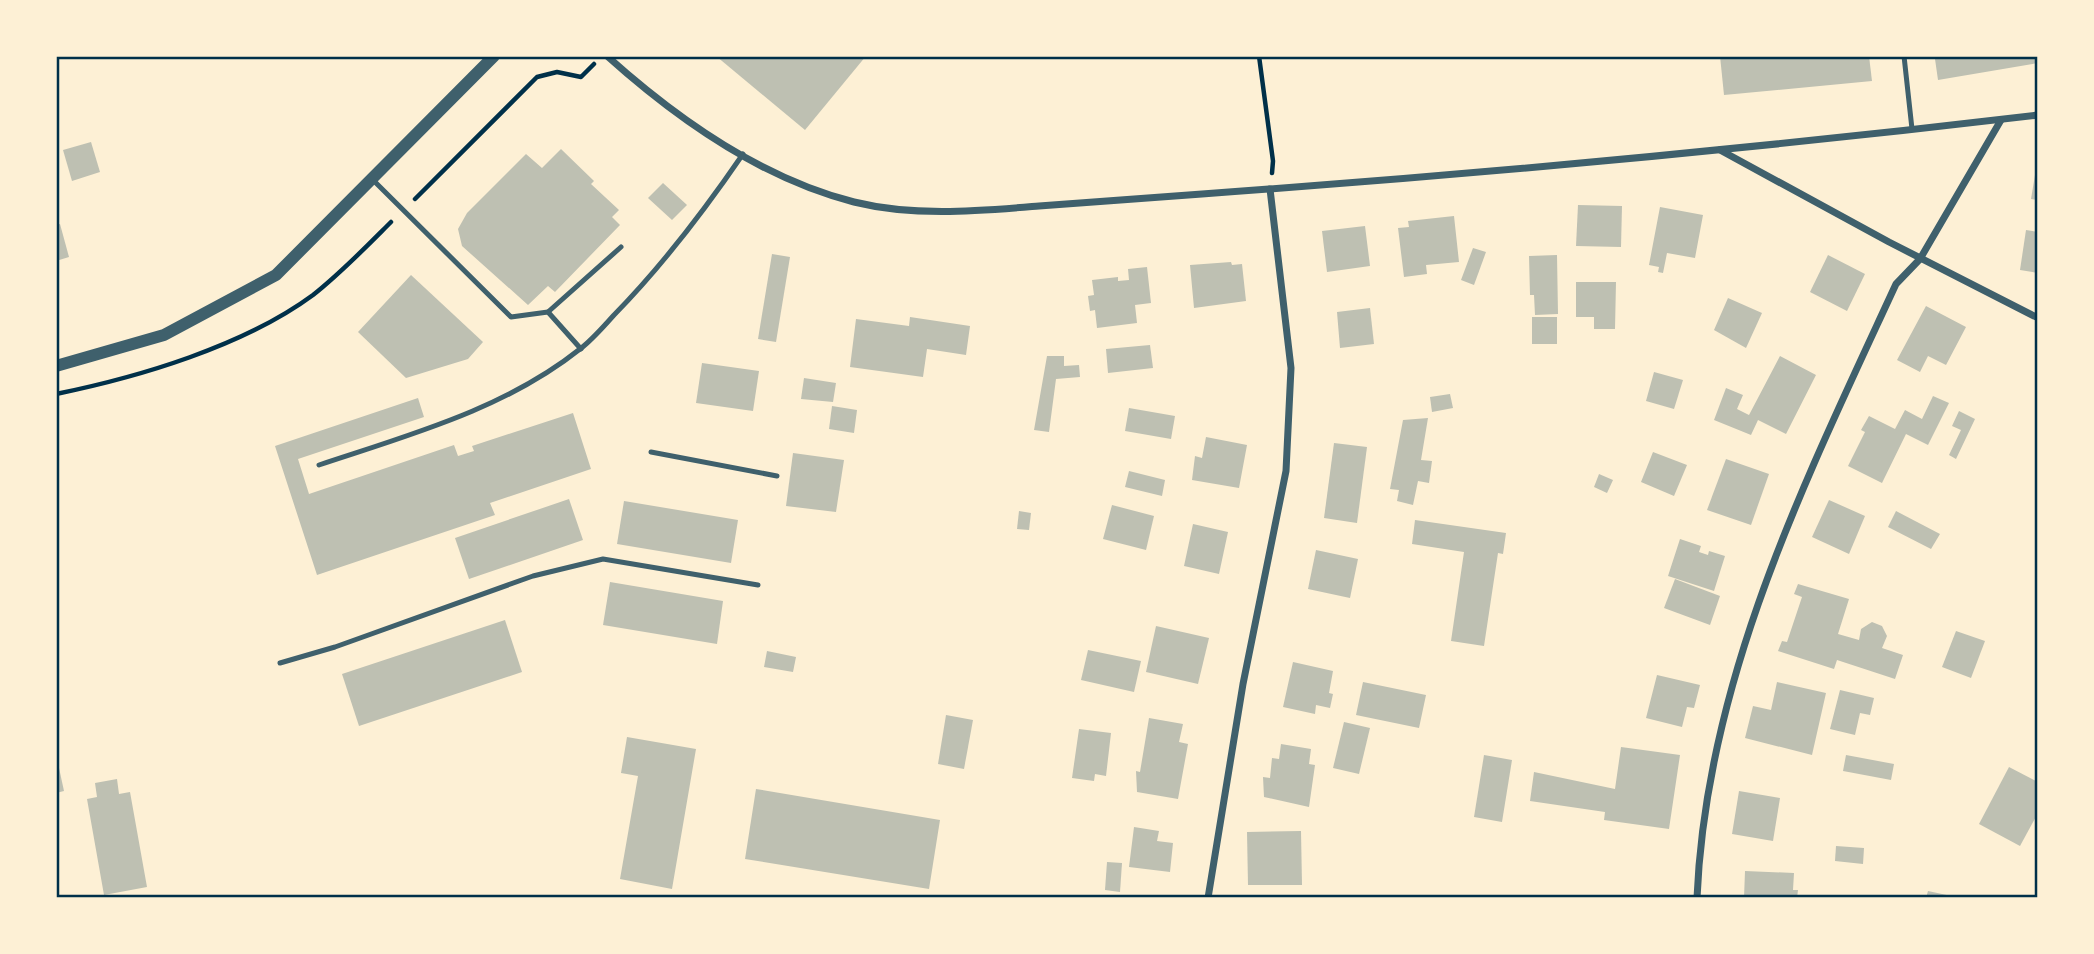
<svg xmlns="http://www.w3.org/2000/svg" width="2094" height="954" font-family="Cabin,sans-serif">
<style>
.building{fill:#bec0b2}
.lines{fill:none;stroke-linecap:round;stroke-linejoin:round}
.path{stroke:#003049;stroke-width:4.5}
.service{stroke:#3f606c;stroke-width:5}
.minor{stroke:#3f606c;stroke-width:7}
.tertiary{stroke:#3f606c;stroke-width:12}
.neatline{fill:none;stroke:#003049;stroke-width:2.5}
</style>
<rect width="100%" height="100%" fill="#fdf0d5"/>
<g class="building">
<path d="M716 56H866L805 130Z"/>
<path d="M1720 56H1869L1872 81 1724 95Z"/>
<path d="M1931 56H2038V63L1938 80 1935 59H1931Z"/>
<path d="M91 142 100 172 72 181 63 150Z"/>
<path d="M561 149 594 181 591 184 619 210 612 217 620 225 555 292 548 286 528 305 462 246 458 229 467 213 526 154 542 168Z"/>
<path d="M2037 163H2038V200L2031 199Z"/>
<path d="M663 183 687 205 672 220 648 198Z"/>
<path d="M1578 205 1622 206 1621 247 1576 246Z"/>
<path d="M1660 207 1703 215 1695 258 1667 253 1663 273 1658 272 1659 267 1649 265Z"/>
<path d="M1454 216 1459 262 1426 265 1427 274 1404 277 1398 228 1409 227 1408 221Z"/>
<path d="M60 224 69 257 56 261V225Z"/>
<path d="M1365 226 1370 266 1327 272 1322 231Z"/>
<path d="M2026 230 2038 232V273L2020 270Z"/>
<path d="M1473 248 1486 252 1474 285 1461 280Z"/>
<path d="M772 254 790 257 776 342 758 339Z"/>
<path d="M1557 255 1558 314 1535 315 1534 295H1530L1529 256Z"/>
<path d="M1828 255 1865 274 1847 311 1810 292Z"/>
<path d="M1231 262 1232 265 1242 264 1246 301 1194 308 1190 265Z"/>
<path d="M1147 267 1151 303 1135 305 1137 323 1097 328 1095 310 1090 311 1088 296 1094 295 1092 280 1118 277V281L1129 280 1128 269Z"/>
<path d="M411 275 483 342 468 359 406 378 358 332Z"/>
<path d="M1576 282H1616L1615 329H1594V317H1576Z"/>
<path d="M1728 298 1762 313 1746 348 1714 330Z"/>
<path d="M1926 306 1966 327 1946 365 1928 356 1920 372 1897 360Z"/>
<path d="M1370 308 1374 344 1340 348 1337 312Z"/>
<path d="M910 317 970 326 966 355 927 349 923 377 850 367 856 319 909 326Z"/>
<rect x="1532" y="317" width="25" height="27"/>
<path d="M1150 345 1153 368 1108 373 1106 349Z"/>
<path d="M1047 356H1064V366L1079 365 1080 377 1056 379 1049 432 1034 430Z"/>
<path d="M1780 356 1816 375 1786 434 1758 420 1751 435 1714 420 1726 388 1743 395 1737 409 1749 415Z"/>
<path d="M702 363 759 371 753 411 696 403Z"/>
<path d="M1654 372 1683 380 1674 409 1646 401Z"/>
<path d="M804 378 836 383 833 402 801 399Z"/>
<path d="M1450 394 1453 408 1432 412 1430 397Z"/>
<path d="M1933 396 1949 403 1928 445 1906 434 1882 483 1848 466 1865 432 1861 430 1869 416 1895 429 1905 410 1922 419Z"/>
<path d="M418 398 424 417 298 459 309 494 454 445 458 456 474 451 472 446 573 413 591 469 490 503 495 515 317 575 275 446Z"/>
<path d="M832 406 857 410 854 433 829 429Z"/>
<path d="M1129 408 1175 416 1171 439 1125 431Z"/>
<path d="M1959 411 1975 419 1956 459 1949 455 1961 430 1952 426Z"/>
<path d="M1428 418 1421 460 1432 461 1429 483 1418 481 1413 505 1397 501 1399 490 1390 489 1403 420Z"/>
<path d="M1206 437 1247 445 1239 488 1192 480 1195 456 1202 458Z"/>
<path d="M1334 443 1367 447 1357 523 1324 518Z"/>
<path d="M1653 452 1687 465 1674 496 1641 482Z"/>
<path d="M793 453 844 460 836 512 786 506Z"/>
<path d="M1726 459 1769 474 1751 525 1707 510Z"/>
<path d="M1129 471 1165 480 1162 496 1125 487Z"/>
<path d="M1599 474 1613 480 1607 493 1594 487Z"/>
<path d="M569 499 583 540 469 579 455 538Z"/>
<path d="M1829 500 1865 516 1849 554 1812 537Z"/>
<path d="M624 501 738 520 731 563 617 544Z"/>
<path d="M1112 505 1154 516 1146 550 1103 539Z"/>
<path d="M1019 511 1031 513 1029 530 1017 529Z"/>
<path d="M1896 511 1940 534 1931 549 1888 527Z"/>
<path d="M1415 520 1506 533 1503 554 1498 553 1484 646 1451 641 1464 552 1412 544Z"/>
<path d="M1193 524 1228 532 1219 574 1184 566Z"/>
<path d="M1680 539 1701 546 1699 552 1708 555 1709 551 1725 556 1714 591 1668 576Z"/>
<path d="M1316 550 1358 559 1350 598 1308 589Z"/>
<path d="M1675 579 1720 596 1710 625 1664 608Z"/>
<path d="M610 582 723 601 717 644 603 625Z"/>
<path d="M1798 584 1849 599 1838 634 1859 640 1861 629 1872 622 1882 626 1887 636 1882 648 1903 655 1895 679 1837 660 1834 669 1778 651 1782 641 1787 642 1802 597 1794 594Z"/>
<path d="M505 620 522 672 359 726 342 674Z"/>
<path d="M1156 626 1209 638 1198 684 1146 672Z"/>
<path d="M1956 631 1985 641 1971 678 1942 667Z"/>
<path d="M1088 650 1141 661 1134 692 1081 680Z"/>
<path d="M767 651 796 657 793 672 764 667Z"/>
<path d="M1293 662 1333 671 1329 693 1333 694 1330 708 1316 705 1315 714 1283 707Z"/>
<path d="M1657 675 1700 685 1694 708 1687 707 1682 727 1646 718Z"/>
<path d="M1363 682 1426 695 1419 728 1356 715Z"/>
<path d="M1777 682 1826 693 1812 755 1745 738 1753 706 1771 710Z"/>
<path d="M1840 690 1874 698 1870 715 1860 713 1855 735 1830 729Z"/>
<path d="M946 715 973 720 964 769 938 764Z"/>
<path d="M1149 718 1183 724 1179 742 1188 744 1178 799 1137 792 1136 771 1140 772Z"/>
<path d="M1344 722 1370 728 1359 774 1333 768Z"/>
<path d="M1079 729 1111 733 1106 776 1095 774 1094 781 1072 778Z"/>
<path d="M627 737 696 749 672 889 620 879 638 776 621 773Z"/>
<path d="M1281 744 1311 749 1309 764 1315 765 1309 807 1264 797 1263 777 1270 778 1272 758 1279 759Z"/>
<path d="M1621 747 1680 755 1669 829 1604 820 1605 812 1530 801 1534 772 1615 789Z"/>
<path d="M56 754 64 791 56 793Z"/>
<path d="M1484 755 1512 760 1502 822 1474 817Z"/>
<path d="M1846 755 1894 764 1891 780 1843 771Z"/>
<path d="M2009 767 2038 782V813L2020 846 1979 824Z"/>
<path d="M117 779 119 794 130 792 147 887 104 895 87 799 97 797 95 783Z"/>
<path d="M756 789 940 820 929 889 745 859Z"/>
<path d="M1739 791 1780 798 1773 841 1732 834Z"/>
<path d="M1134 827 1159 831 1157 841 1173 843 1170 872 1129 867Z"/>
<path d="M1301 831 1302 885H1248L1247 832Z"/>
<path d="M1836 846 1864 848 1863 864 1835 861Z"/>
<path d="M1107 862 1122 863 1120 892 1105 890Z"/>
<path d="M1745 871 1794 873 1793 890H1798L1797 898H1744Z"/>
<path d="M1928 891 1956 897V898H1926Z"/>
</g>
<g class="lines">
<g class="path">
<path d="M1259 56 1273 161 1272 173"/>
<path d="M415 199 537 77 557 72 581 77 594 64"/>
<path d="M56 394C139 377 244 346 313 295 341 273 366 247 391 222"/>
</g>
<g class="service">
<path d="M1904 56 1912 129"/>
<path d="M373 180 511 317 548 312 581 349"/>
<path d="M548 312 621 247"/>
<path d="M651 452 777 476"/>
<path d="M319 465C409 435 505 409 580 349 592 340 603 327 614 315 662 266 704 211 743 154"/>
<path d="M280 663 335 647 533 576 603 559 758 585"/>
</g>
<g class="minor">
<path d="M607 56C676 118 763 179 854 202 915 217 978 211 1039 206 1093 202 1148 198 1202 194 1481 174 1760 148 2038 115"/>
<path d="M1720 150 1889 242 2038 318"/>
<path d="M1208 898 1243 684 1286 471 1291 368 1270 189"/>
<path d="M1697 898C1706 679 1806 479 1896 284L1920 259 2001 120"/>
</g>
<path class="tertiary" d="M56 366 164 335 276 275 494 56"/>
</g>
<rect width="2094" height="954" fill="none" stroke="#fdf0d5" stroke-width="116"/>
<rect x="58" y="58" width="1978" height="838" class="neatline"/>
</svg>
